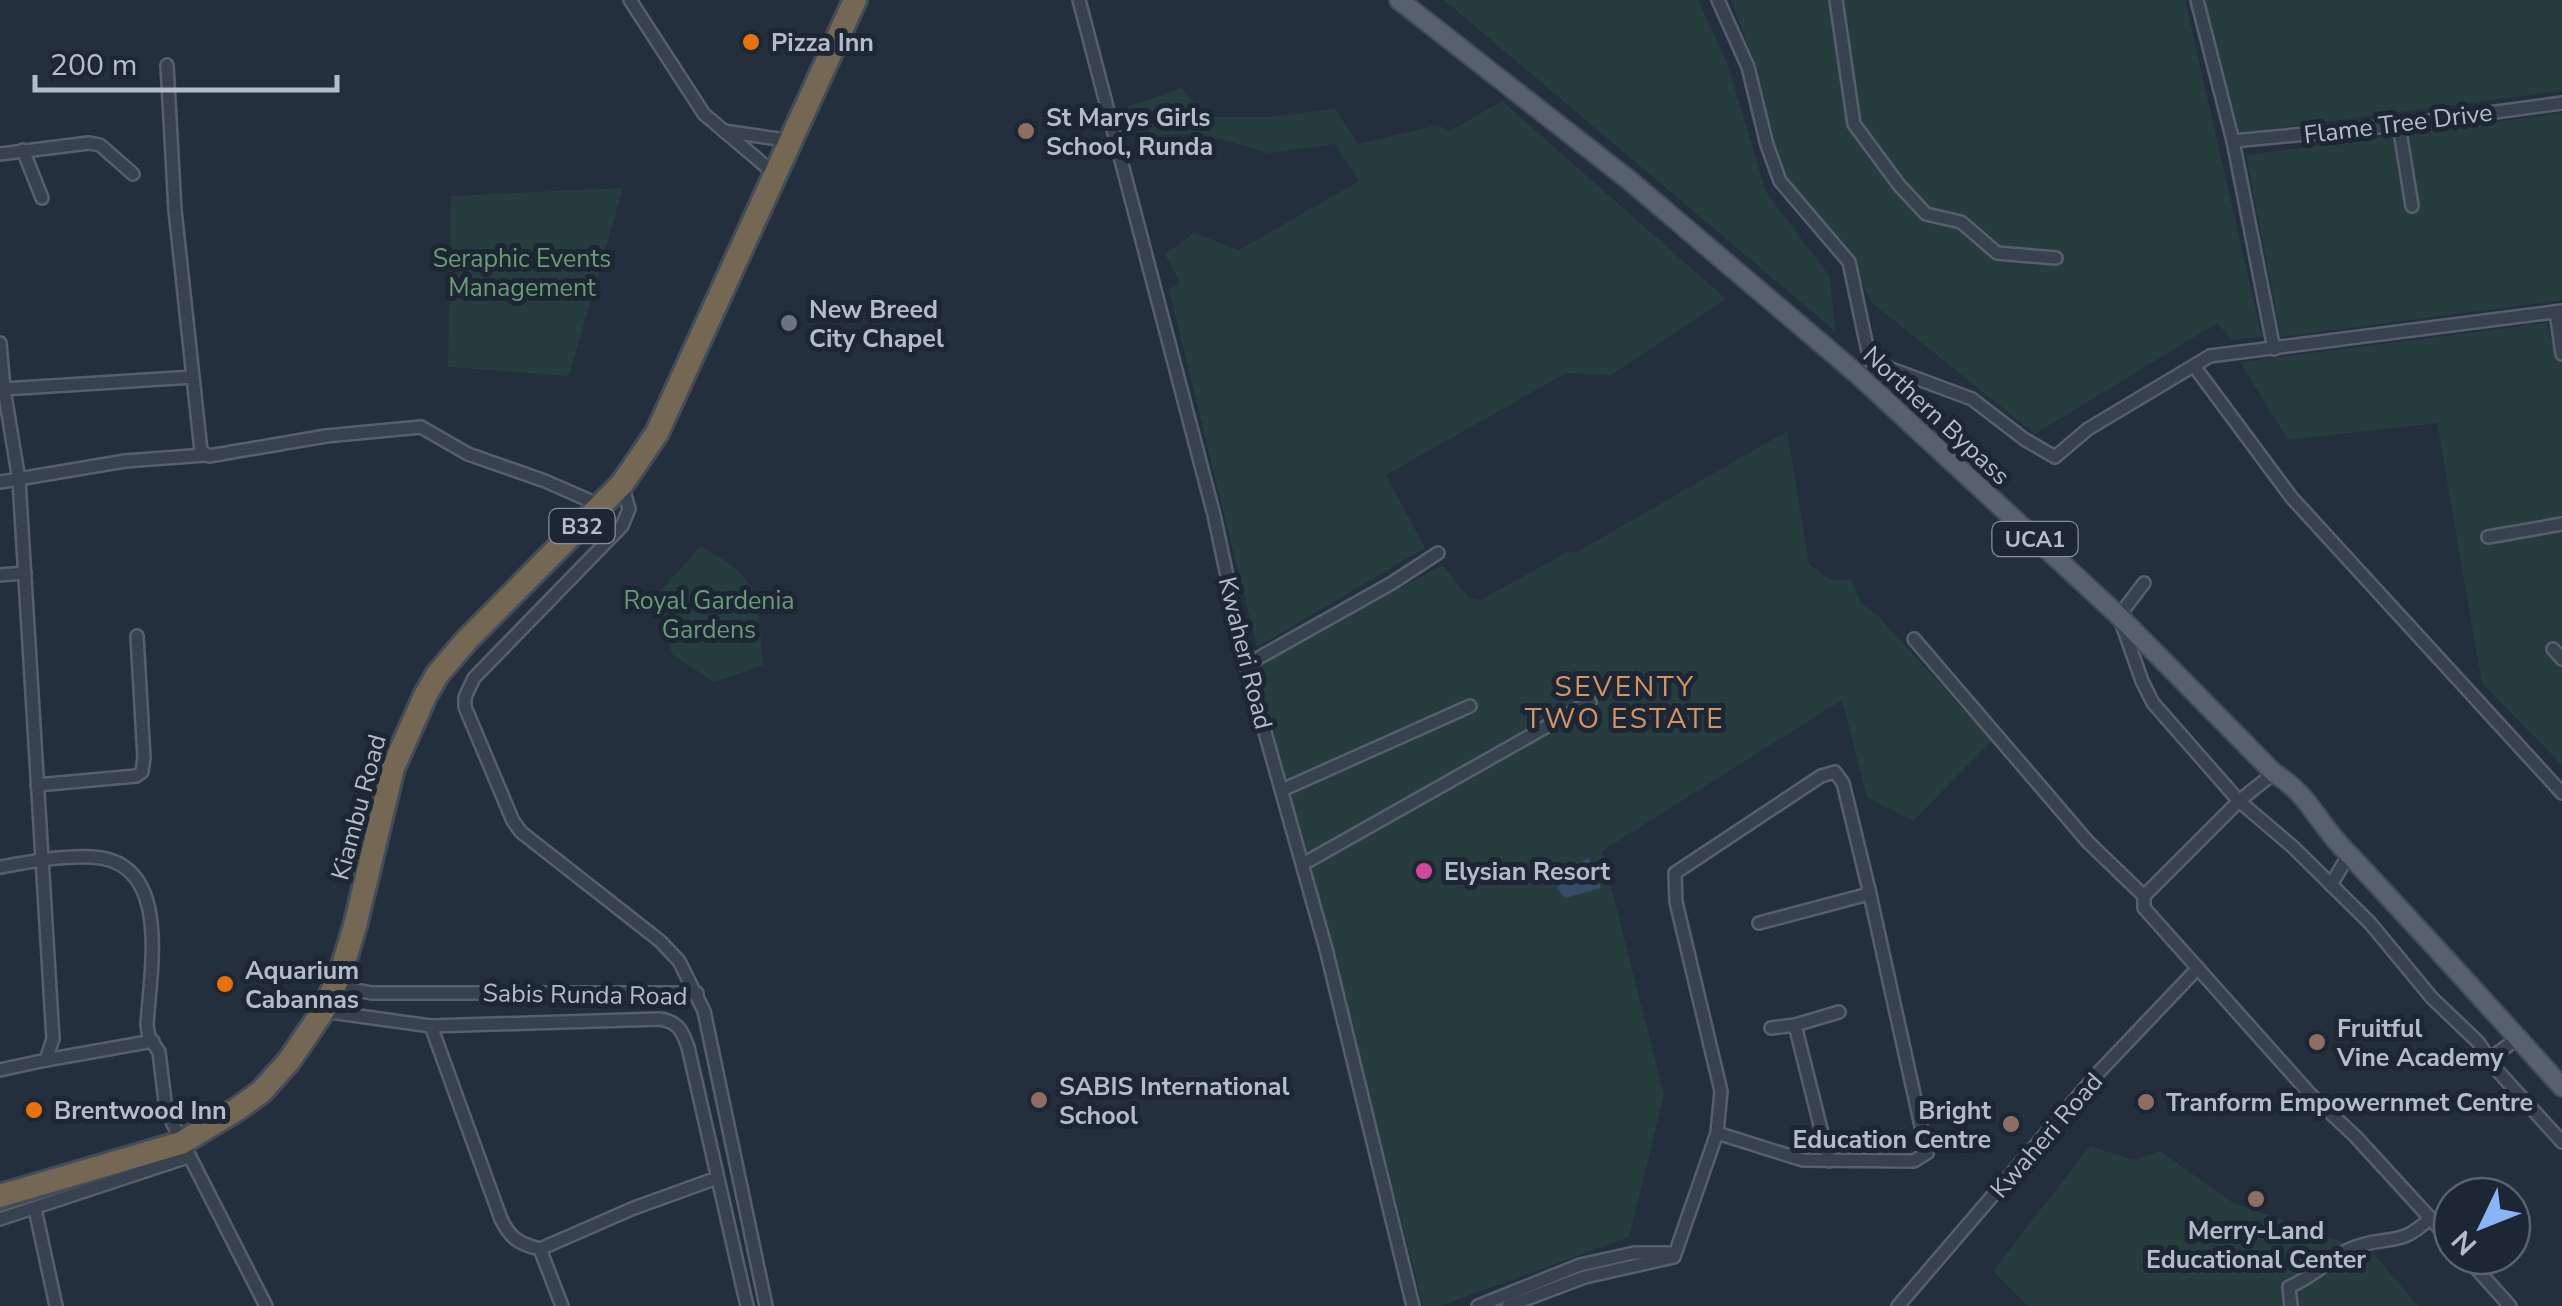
<svg xmlns="http://www.w3.org/2000/svg" width="2562" height="1306" font-family="'Nunito Sans',sans-serif">
<style>
.green{fill:#263c3f}
.water{fill:#394c67}
.lines{fill:none;stroke-linecap:round;stroke-linejoin:round}
.street-casing{stroke:#565f6c;stroke-width:16}
.primary-casing{stroke:#414a57;stroke-width:22}
.highway-casing{stroke:#434c59;stroke-width:28}
.street{stroke:#38414e;stroke-width:11}
.primary{stroke:#56606e;stroke-width:18}
.highway{stroke:#746855;stroke-width:22}
.food-dot{fill:#e8710a;stroke:#1d2633;stroke-width:4}
.education-dot{fill:#8d6e63;stroke:#1d2633;stroke-width:4}
.worship-dot{fill:#6b7280;stroke:#1d2633;stroke-width:4}
.hotel-dot{fill:#d1479c;stroke:#1d2633;stroke-width:4}
.labels{text-anchor:middle;stroke-width:10;stroke-linejoin:round;paint-order:stroke}
.shield{fill:#1d2633;stroke:#878f9c;stroke-width:2.5}
.shield-label{font-size:22px;font-weight:bold;fill:#b4bcc9}
.poi-label{font-size:25px;font-weight:bold;fill:#b4bcc9;stroke:#1d2633;text-anchor:start}
.street-label{font-size:25px;fill:#b4bcc9;stroke:#1d2633}
.park-label{font-size:25px;fill:#6b9a76;stroke:#1d2633}
.neighbourhood-label{font-size:28px;letter-spacing:2.5px;fill:#d59563;stroke:#1d2633}
</style>
<rect width="100%" height="100%" fill="#242f3e"/>
<g class="green">
<path d="M1444 0H1698L1727 63 1766 192 1830 277 1835 331Z"/>
<path d="M1731 0H2185L2262 337 2232 340 2217 323 2035 434 1871 302 1845 247 1782 175 1758 71Z"/>
<path d="M2204 0H2562V91L2240 133Z"/>
<path d="M1181 88 1207 117H1268L1335 109 1358 144 1439 125 1448 132 1502 101 1726 299 1611 375 1566 373 1386 475 1425 548 1257 647 1169 290 1180 283 1165 254 1194 233 1239 250 1359 181 1335 144 1268 153 1203 134 1141 135 1127 107Z"/>
<path d="M2562 113V300L2281 337 2246 155Z"/>
<path d="M623 188 569 376 448 367 451 196Z"/>
<path d="M2526 320 2533 325 2547 323 2550 338 2562 346V765L2482 683 2437 423 2288 440 2240 362 2522 326Z"/>
<path d="M1787 431 1809 564 1830 580H1852L1860 602 1878 616 1992 741 1913 821 1867 797 1842 700 1602 851 1664 1095 1629 1237 1440 1306H1423L1335 959 1251 668 1443 565 1469 598 1480 600 1568 552H1577Z"/>
<path d="M701 546C767 584 756 595 763 665L714 682 672 654 656 596Z"/>
<path d="M2090 1146 2133 1160 2160 1151 2232 1202 2374 1254 2418 1306H2028L1993 1271Z"/>
</g>
<path class="water" d="M1589 858 1601 888 1565 898 1557 888 1561 882 1571 876 1568 867Z"/>
<g class="lines">
<g class="street-casing">
<g id="street">
<path d="M630 0 704 114 776 175"/>
<path d="M1079 0 1214 515 1246 665 1326 949 1413 1306"/>
<path d="M1718 0 1748 67 1767 145 1780 181 1849 262 1870 361"/>
<path d="M1836 0 1854 124 1899 185 1926 214 1961 222 1997 253 2056 258"/>
<path d="M2197 0 2233 141 2274 349"/>
<path d="M167 65 175 210 201 451 209 456 326 436 421 427 468 454 545 481 602 506"/>
<path d="M2399 125 2412 206"/>
<path d="M724 131 792 141"/>
<path d="M2233 141 2399 125 2562 103"/>
<path d="M23 150 42 198"/>
<path d="M0 154 89 143 100 145 133 174"/>
<path d="M2556 312 2562 354"/>
<path d="M0 343 4 389 19 480 53 1039 46 1060 0 1070"/>
<path d="M1870 361 1972 399 2024 439 2055 457 2088 429 2210 356 2562 311"/>
<path d="M2194 366 2292 498 2562 793"/>
<path d="M4 389 193 377"/>
<path d="M0 482 125 461 205 455"/>
<path d="M622 484 629 509 622 526 474 678 465 697V707L513 821 521 832 660 941 679 961 704 1011 766 1306"/>
<path d="M2488 537 2562 524"/>
<path d="M0 575 25 573"/>
<path d="M2144 583 2119 616 2142 681 2153 703 2239 801 2293 847 2370 923 2432 998 2478 1042 2495 1068 2562 1142"/>
<path d="M1914 639 2088 842 2144 896"/>
<path d="M2553 649 2562 659"/>
<path d="M1246 665 1392 583 1438 553"/>
<path d="M2274 773 2239 801 2144 896V908L2311 1095 2355 1136 2452 1242"/>
<path d="M37 785 136 776 142 772 144 758 137 636"/>
<path d="M1282 790 1470 706"/>
<path d="M1303 864 1590 702"/>
<path d="M0 867C30 862 61 855 92 857 173 861 150 971 147 1025L149 1037 159 1052 166 1110 266 1306"/>
<path d="M2331 885 2349 854"/>
<path d="M334 986 372 993H697"/>
<path d="M323 1011 431 1026 660 1019C678 1022 682 1030 688 1047L747 1306"/>
<path d="M1795 1025 1839 1012"/>
<path d="M431 1026 501 1219C510 1238 519 1244 540 1249L634 1208 717 1178"/>
<path d="M1771 1028 1795 1025 1829 1161"/>
<path d="M2491 1058 2518 1038"/>
<path d="M46 1060 153 1041"/>
<path d="M1717 1133 1803 1160 1914 1161 1927 1153 1869 890"/>
<path d="M35 1209 56 1306"/>
<path d="M0 1219 188 1157"/>
<path d="M540 1249 562 1306"/>
<path d="M2465 1256 2510 1306"/>
<path d="M1478 1306 1580 1265 1634 1253H1669"/>
<path d="M1508 1306 1585 1277 1674 1257 1717 1133 1721 1091 1676 902 1675 873 1821 776 1835 772 1843 783 1869 890 1865 895 1759 923"/>
<path d="M1898 1306 2098 1073 2198 968"/>
<path d="M2291 1306 2289 1287C2313 1277 2328 1260 2350 1249 2384 1234 2400 1249 2430 1218"/>
</g>
</g>
<g class="primary-casing">
<path id="primary" d="M1399 0 1629 180 1856 373 2119 616 2274 773C2307 793 2316 819 2341 846 2416 925 2489 1006 2562 1087"/>
</g>
<g class="highway-casing">
<path id="highway" d="M0 1196 181 1143 236 1110 261 1092 289 1061 323 1011 341 972 355 926 393 768 425 696 437 675 466 641 622 484 657 433 855 0"/>
</g>
<use href="#street" class="street"/>
<use href="#primary" class="primary"/>
<use href="#highway" class="highway"/>
</g>
<g class="food-dot">
<circle cx="751" cy="42" r="10"/>
<circle cx="225" cy="984" r="10"/>
<circle cx="34" cy="1110" r="10"/>
</g>
<g class="education-dot">
<circle cx="1026" cy="131" r="10"/>
<circle cx="2317" cy="1042" r="10"/>
<circle cx="1039" cy="1100" r="10"/>
<circle cx="2146" cy="1102" r="10"/>
<circle cx="2011" cy="1124" r="10"/>
<circle cx="2256" cy="1199" r="10"/>
</g>
<circle class="worship-dot" cx="789" cy="323" r="10"/>
<circle class="hotel-dot" cx="1424" cy="871" r="10"/>
<g class="labels">
<g class="shield">
<rect x="549.5" y="509" width="65" height="34" rx="8"/>
<rect x="1992.5" y="522" width="85" height="34" rx="8"/>
</g>
<g class="shield-label">
<text x="582" y="534">B32</text>
<text x="2035" y="547">UCA1</text>
</g>
<g class="poi-label">
<text x="771" y="51">Pizza Inn</text>
<text x="1046" y="126">St Marys Girls<tspan x="1046" dy="29">School, Runda</tspan></text>
<text x="809" y="318">New Breed<tspan x="809" dy="29">City Chapel</tspan></text>
<text x="1444" y="880">Elysian Resort</text>
<text x="245" y="979">Aquarium<tspan x="245" dy="29">Cabannas</tspan></text>
<text x="2337" y="1037">Fruitful<tspan x="2337" dy="29">Vine Academy</tspan></text>
<text x="1059" y="1095">SABIS International<tspan x="1059" dy="29">School</tspan></text>
<text x="2166" y="1111">Tranform Empowernmet Centre</text>
<text x="54" y="1119">Brentwood Inn</text>
<text x="1991" y="1119" text-anchor="end">Bright<tspan x="1991" dy="29">Education Centre</tspan></text>
<text x="2256" y="1239" text-anchor="middle">Merry-Land<tspan x="2256" dy="29">Educational Center</tspan></text>
</g>
<g class="street-label">
<text transform="translate(2398 123) rotate(-7)" y="9">Flame Tree Drive</text>
<text transform="translate(1937 415) rotate(43)" y="9">Northern Bypass</text>
<text transform="translate(1246 653) rotate(76)" y="9">Kwaheri Road</text>
<text transform="translate(358 807) rotate(-75)" y="9">Kiambu Road</text>
<text transform="translate(585 994) rotate(1)" y="9">Sabis Runda Road</text>
<text transform="translate(2046 1135) rotate(-49)" y="9">Kwaheri Road</text>
</g>
<g class="park-label">
<text x="522" y="267">Seraphic Events<tspan x="522" dy="29">Management</tspan></text>
<text x="709" y="609">Royal Gardenia<tspan x="709" dy="29">Gardens</tspan></text>
</g>
<g class="neighbourhood-label">
<text x="1625" y="696">SEVENTY<tspan x="1625" dy="32">TWO ESTATE</tspan></text>
</g>
</g>
<g transform="translate(2482 1226) rotate(227)"><circle r="48" fill="#1d2633" stroke="#59626f" stroke-width="2.5"/>
<path d="M0-8L18 38L0 25L-18 38Z" fill="#8ab4f8"/>
<text y="-15" font-size="28" font-weight="bold" text-anchor="middle" fill="#b4bcc9">N</text>
</g>
<path d="M35 75v15h302v-15" fill="none" stroke="#b4bcc9" stroke-width="5"/>
<text x="50" y="75" font-size="30" fill="#b4bcc9" stroke="#1d2633" stroke-width="8" paint-order="stroke">200 m</text>
</svg>
